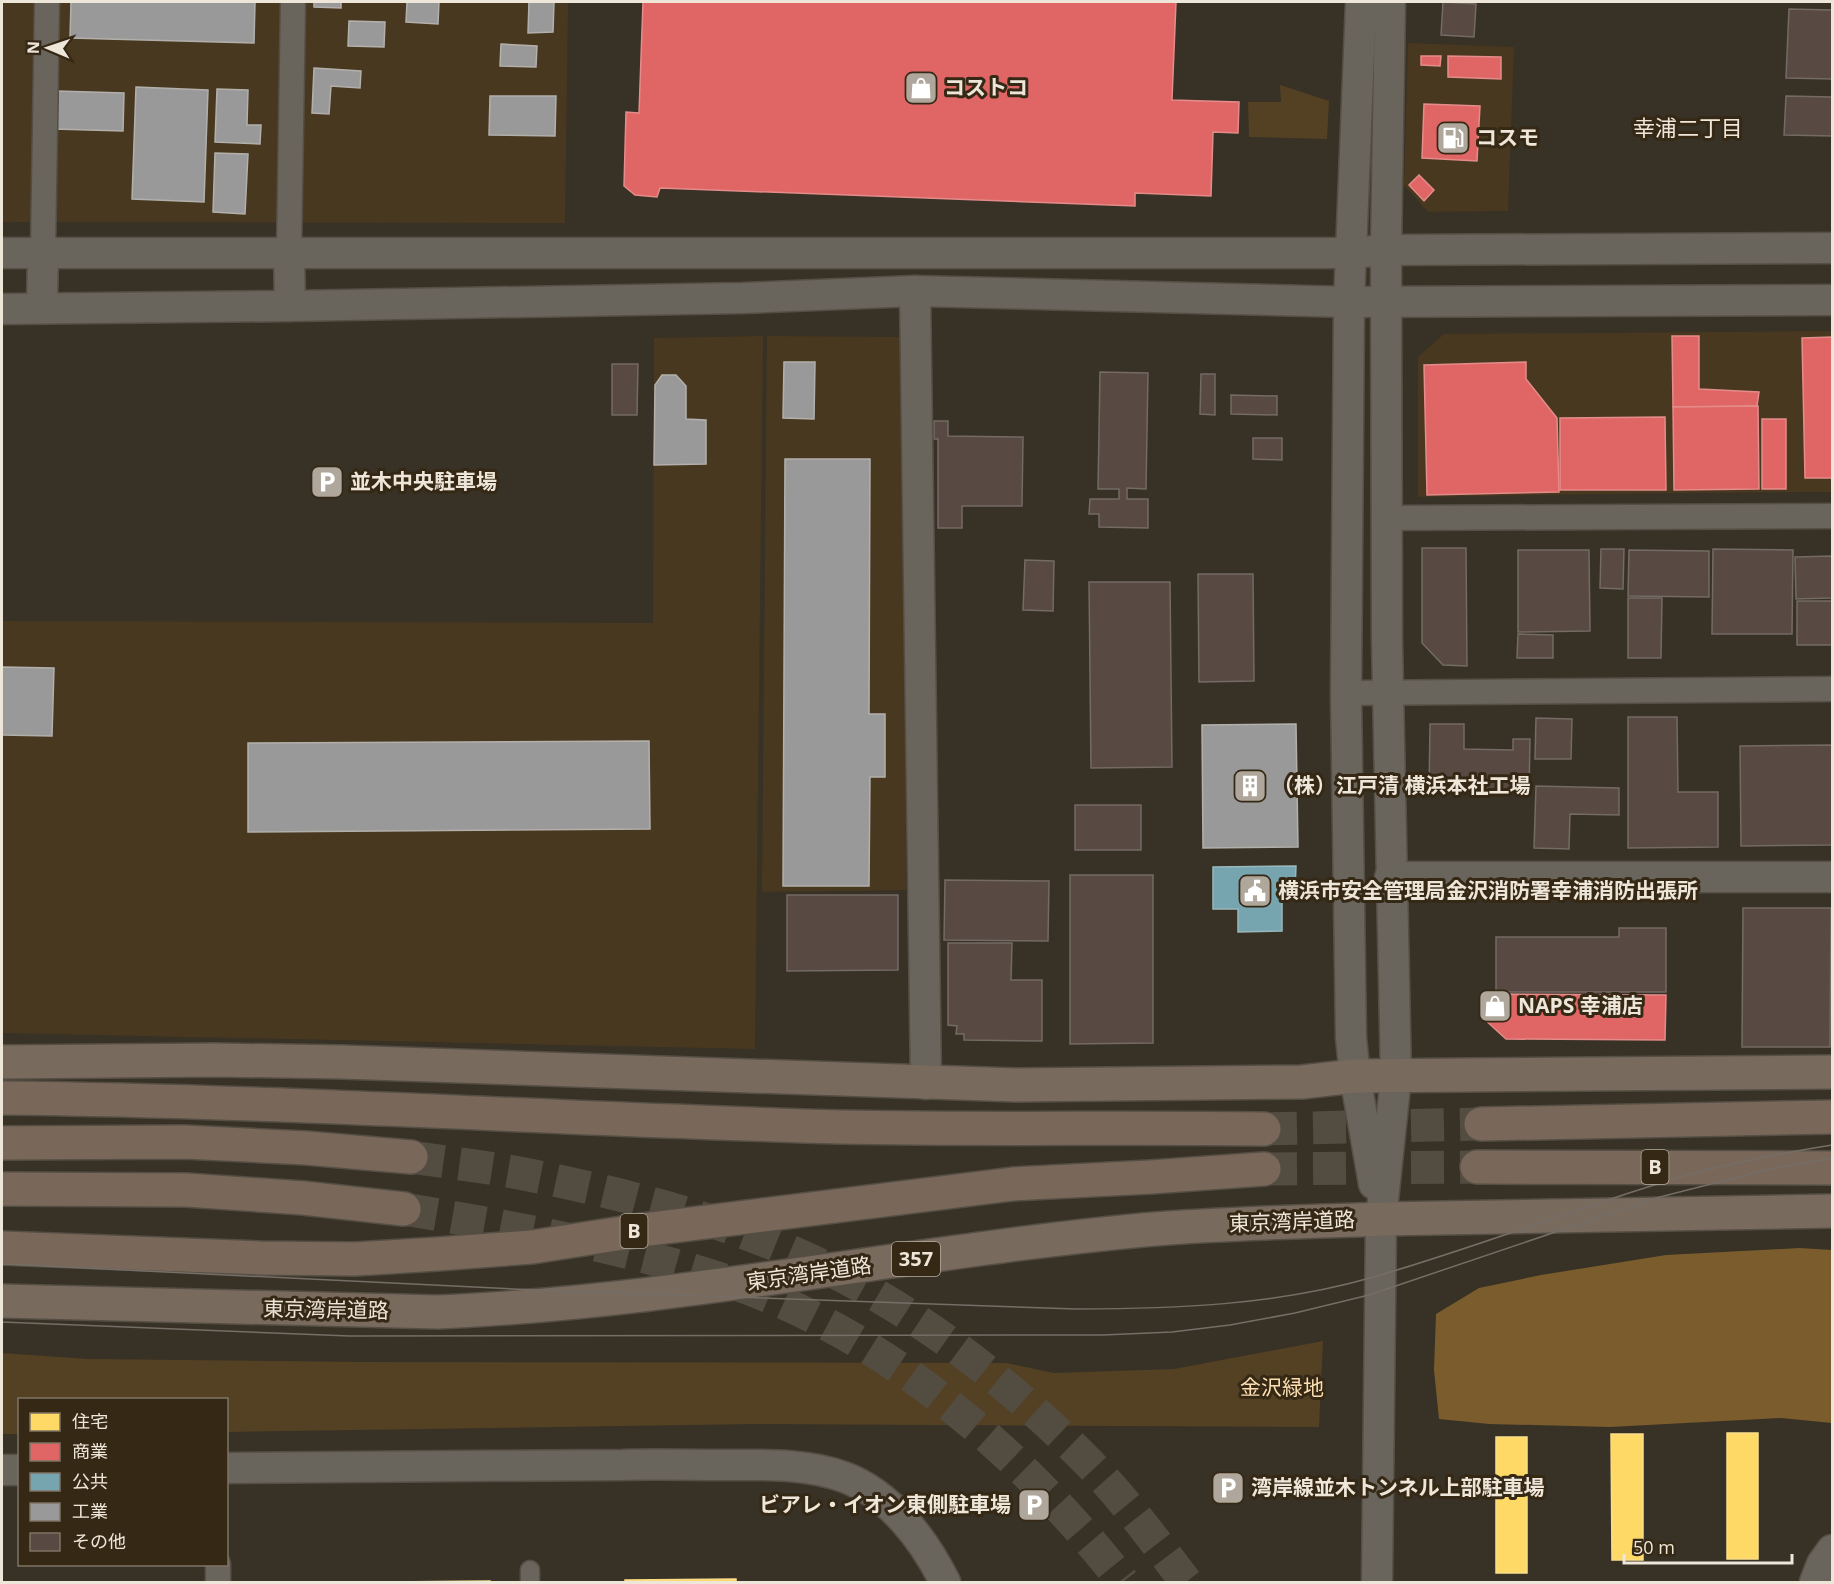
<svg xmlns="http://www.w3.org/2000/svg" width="1834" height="1584" font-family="'Open Sans','Noto Sans JP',sans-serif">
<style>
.built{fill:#48381f}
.green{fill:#544123}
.forest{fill:#7a5c2d}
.homes{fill:#ffd966;stroke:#fadd89;stroke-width:1.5}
.shops{fill:#e06666;stroke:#e48c89;stroke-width:1.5}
.public{fill:#76a5af;stroke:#9ab8bc;stroke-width:1.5}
.industry{fill:#999;stroke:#b3b0ac;stroke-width:1.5}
.building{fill:#584a42;stroke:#736b64;stroke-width:1.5}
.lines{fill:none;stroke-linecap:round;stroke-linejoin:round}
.motorway-tunnel{stroke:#534c41;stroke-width:33;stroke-dasharray:33 16;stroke-linecap:butt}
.pedestrian-casing{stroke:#554e44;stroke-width:21}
.minor-casing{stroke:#554e44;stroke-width:27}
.tertiary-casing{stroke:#554e44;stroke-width:33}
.trunk-casing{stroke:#554e44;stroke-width:36}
.motorway-casing{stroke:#554e44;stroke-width:36}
.pedestrian{stroke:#69645c;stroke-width:18}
.minor{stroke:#69645c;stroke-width:24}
.tertiary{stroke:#69645c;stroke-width:30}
.trunk{stroke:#796a5e;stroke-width:33}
.motorway{stroke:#79685a;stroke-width:33}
.tram{stroke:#746e67;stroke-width:1.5}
.labels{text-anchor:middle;stroke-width:6;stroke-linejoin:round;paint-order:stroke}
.shield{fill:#352815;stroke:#b7ad9f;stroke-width:1.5}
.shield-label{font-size:20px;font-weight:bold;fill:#efe6da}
.poi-label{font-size:21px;font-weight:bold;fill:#efe6da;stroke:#352815;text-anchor:start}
.street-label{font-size:21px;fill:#efe6da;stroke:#352815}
.park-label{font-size:21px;fill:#fcdeb1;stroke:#352815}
.neighbourhood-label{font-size:22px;fill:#efe6da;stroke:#352815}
</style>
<rect width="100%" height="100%" fill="#383126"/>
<g class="built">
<path d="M2 2H568L565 223 2 222Z"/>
<path d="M1408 43 1514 47 1508 211 1428 212 1404 185Z"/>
<path d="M1832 331V492L1671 493 1418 497V357L1444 334Z"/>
<path d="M763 336 755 1049 2 1033V621L653 623 654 338Z"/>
<path d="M767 336 904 337 906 890 762 892Z"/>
</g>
<g class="green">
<path d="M1280 85 1329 101 1327 139 1249 137 1248 102H1281Z"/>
<path d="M1323 1341 1319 1427 755 1424 227 1432 226 1400H20L19 1434H2V1353L88 1359 361 1362 1006 1363 1054 1373 1174 1369Z"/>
</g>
<path class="forest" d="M1800 1248 1832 1250V1423L1781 1418 1610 1427 1489 1424 1439 1419 1434 1370 1436 1314 1479 1288 1541 1275 1666 1255Z"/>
<g class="homes">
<rect x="1727" y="1433" width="31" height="126"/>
<path d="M1611 1434H1643V1560H1612Z"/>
<rect x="1496" y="1437" width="31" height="136"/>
<path d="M736 1579V1582H625V1580Z"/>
<path d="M490 1581V1582H386Z"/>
</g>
<g class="shops">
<path d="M643 2H1176L1172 100 1239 102 1238 133 1213 132 1211 196 1135 193V206L660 188 657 197 635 195 624 186 626 112 639 113Z"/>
<path d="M1421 56H1441L1440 66 1421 65Z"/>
<path d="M1448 56 1501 57V79L1448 77Z"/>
<path d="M1424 104 1480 106 1477 161 1422 158Z"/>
<path d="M1419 175 1434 190 1424 201 1409 185Z"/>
<path d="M1672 336H1699V389L1759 392 1757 406 1673 407Z"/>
<path d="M1832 337V478H1805L1802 338Z"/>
<path d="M1526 362V379L1557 418 1559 492 1427 495 1424 365Z"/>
<path d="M1758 406 1759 489 1674 490 1673 407Z"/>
<path d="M1665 417 1666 490H1560V418Z"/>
<rect x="1762" y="419" width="24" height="70"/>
<path d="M1484 994 1666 995 1665 1040 1506 1039 1483 1018Z"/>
</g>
<path class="public" d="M1296 866 1295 890H1282V931L1238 932V909H1213V867Z"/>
<g class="industry">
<path d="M71 2H255L254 43 70 38Z"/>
<path d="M314 2H341V8L314 7Z"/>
<path d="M407 2H439L438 24 406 22Z"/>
<path d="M529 2H554L553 32 528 33Z"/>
<path d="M349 21 385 22 384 47 348 46Z"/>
<path d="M501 44 537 46 536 67 500 66Z"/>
<path d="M314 68 361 71 360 88 331 86 329 114 312 113Z"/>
<path d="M136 87 208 90 204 202 132 199Z"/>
<path d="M217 89 248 90 247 125H261L260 144 215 142Z"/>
<path d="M56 91 124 93 123 131 54 129Z"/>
<path d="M490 96H556L555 136 489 135Z"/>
<path d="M215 153 248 154 245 214 213 212Z"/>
<path d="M784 362H815L814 419 783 418Z"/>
<path d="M662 375H676L686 386V419L706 420V464L654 465 655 385Z"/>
<path d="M785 459H870L869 714H885V777H870L869 886H783Z"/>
<path d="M2 667 54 668 52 736 2 735Z"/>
<path d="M1296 724 1298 847 1203 848 1202 725Z"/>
<path d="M649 741 650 829 248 832V743Z"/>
</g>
<g class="building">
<path d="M1443 2 1476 4 1474 37 1441 35Z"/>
<path d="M1789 9 1832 10V79L1786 78Z"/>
<path d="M1786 96 1832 97V136L1784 135Z"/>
<path d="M612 364H638L637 415H612Z"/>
<path d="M1100 372 1148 373 1146 489 1127 488V499H1148V528L1099 527V514H1089L1090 499H1119V489H1098Z"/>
<path d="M1201 374H1215V415L1200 414Z"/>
<path d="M1231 395 1277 396V415L1231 414Z"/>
<path d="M934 421H948V436L1023 437 1022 506H962V528H938V439H934Z"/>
<path d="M1253 438H1282V460L1253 459Z"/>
<path d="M1422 548H1466L1467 666 1443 665 1422 643Z"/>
<path d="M1601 549H1624L1623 589 1600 588Z"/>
<path d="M1713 549 1793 550 1792 634H1712Z"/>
<path d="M1518 550H1589L1590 631 1518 632Z"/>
<path d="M1629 550 1709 551V597L1628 596Z"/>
<path d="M1832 556V598L1796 599 1795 557Z"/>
<path d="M1025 560 1054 561 1053 611 1023 610Z"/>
<path d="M1198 574H1253L1254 681 1199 682Z"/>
<path d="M1089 582H1170L1172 767 1091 768Z"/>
<path d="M1628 598H1662L1661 658H1628Z"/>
<rect x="1797" y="601" width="35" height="44"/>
<path d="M1518 634 1553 635V658H1517Z"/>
<path d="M1628 717H1677L1678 792H1718V847L1628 848Z"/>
<path d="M1536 718 1572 719 1571 759H1535Z"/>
<path d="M1430 724H1464V749L1513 750V739H1530L1529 793 1429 792Z"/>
<path d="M1832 745V845L1741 846 1740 746Z"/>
<path d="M1536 786 1619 788V815L1570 814 1569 849 1534 848Z"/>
<rect x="1075" y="805" width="66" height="45"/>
<path d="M1070 875H1153V1043L1070 1044Z"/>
<path d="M945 880 1049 881 1048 941 944 940Z"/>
<path d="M787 895H898V970L787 971Z"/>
<path d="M1743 908H1831L1830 1047H1742Z"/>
<path d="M1619 928H1666V992H1496V937H1619Z"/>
<path d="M948 943H1012L1011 980H1042V1041L964 1040V1034H956L957 1026 948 1025Z"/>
</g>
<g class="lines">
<g class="motorway-tunnel">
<path d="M1264 1129 1481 1124"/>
<path d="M411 1157C450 1163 490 1167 529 1175 605 1190 683 1209 755 1237 879 1283 991 1365 1084 1458 1122 1496 1154 1540 1186 1582"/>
<path d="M1264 1169 1477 1167"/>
<path d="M404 1209C516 1228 628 1247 736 1284 891 1339 1023 1454 1123 1582"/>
</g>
<g class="pedestrian-casing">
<path id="pedestrian" d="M530 1582V1570"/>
</g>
<g class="minor-casing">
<g id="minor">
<path d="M43 252 47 2"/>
<path d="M289 252 293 2"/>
<path d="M1386 518 1832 516"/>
<path d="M1346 693 1832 689"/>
<path d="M218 1582V1564"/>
</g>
</g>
<g class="tertiary-casing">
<g id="tertiary">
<path d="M1361 2 1349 302 1346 693 1351 1038 1355 1076 1374 1184"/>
<path d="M289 252 290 306"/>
<path d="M2 253H1351L1386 250 1832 248"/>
<path d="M915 291 926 1084"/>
<path d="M42 308 43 252"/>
<path d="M2 309 290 306 743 298 915 291 1349 302 1832 300"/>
<path d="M1390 877H1832"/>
<path d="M226 1468C358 1466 490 1466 622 1465 655 1464 689 1465 722 1465 762 1465 806 1463 844 1477 890 1494 924 1540 945 1582"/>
<path d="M2 1470H20"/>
<path d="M1377 1582 1381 1219 1396 1077 1387 640 1386 250 1390 2"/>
<path d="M1815 1582 1822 1564 1832 1550"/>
</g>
</g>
<g class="trunk-casing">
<g id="trunk">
<path d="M2 1062 216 1060 342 1062 1016 1085 1302 1082 1355 1076 1832 1072"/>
<path d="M2 1301 438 1312C675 1302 907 1252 1143 1230 1223 1223 1303 1222 1382 1219 1532 1215 1682 1213 1832 1211"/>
</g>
</g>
<g class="motorway-casing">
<g id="motorway">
<path d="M2 1098C281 1101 560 1119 839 1127 981 1130 1123 1127 1264 1129"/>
<path d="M1481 1124 1832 1117"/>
<path d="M2 1143 184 1142 306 1148 411 1157"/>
<path d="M1477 1167 1832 1168"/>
<path d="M2 1189 186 1190 303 1198 404 1209"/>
<path d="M2 1248 260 1258 355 1259 438 1254 532 1247 642 1230 1013 1184 1151 1177 1264 1169"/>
</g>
</g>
<use href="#pedestrian" class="pedestrian"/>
<use href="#minor" class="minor"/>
<use href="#tertiary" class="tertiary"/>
<use href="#trunk" class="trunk"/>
<use href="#motorway" class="motorway"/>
<g class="tram">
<path d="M2 1264 535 1290 1076 1309C1174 1309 1275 1305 1370 1278 1469 1250 1565 1212 1664 1182 1719 1165 1776 1154 1832 1145"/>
<path d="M2 1322 350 1336 1103 1335 1172 1332 1230 1325 1295 1313 1369 1295 1656 1198 1766 1170 1832 1158"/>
</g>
</g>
<defs>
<g id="shop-square" transform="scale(1.725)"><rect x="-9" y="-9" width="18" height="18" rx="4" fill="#afa79b" stroke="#352815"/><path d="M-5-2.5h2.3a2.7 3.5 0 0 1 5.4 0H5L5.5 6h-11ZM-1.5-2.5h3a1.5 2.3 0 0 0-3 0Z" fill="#fff"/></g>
<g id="fuel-square" transform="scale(1.725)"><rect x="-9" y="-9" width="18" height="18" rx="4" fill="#afa79b" stroke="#352815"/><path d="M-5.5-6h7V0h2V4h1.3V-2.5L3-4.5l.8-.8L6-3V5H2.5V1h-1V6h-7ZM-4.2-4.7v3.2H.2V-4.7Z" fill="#fff"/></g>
<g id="parking-square" transform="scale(1.725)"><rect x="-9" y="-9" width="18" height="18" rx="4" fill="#afa79b" stroke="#352815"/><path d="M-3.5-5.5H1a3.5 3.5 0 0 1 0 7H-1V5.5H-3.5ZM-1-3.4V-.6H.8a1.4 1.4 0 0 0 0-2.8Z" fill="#fff"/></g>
<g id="building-square" transform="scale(1.725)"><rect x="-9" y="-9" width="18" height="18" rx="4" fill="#afa79b" stroke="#352815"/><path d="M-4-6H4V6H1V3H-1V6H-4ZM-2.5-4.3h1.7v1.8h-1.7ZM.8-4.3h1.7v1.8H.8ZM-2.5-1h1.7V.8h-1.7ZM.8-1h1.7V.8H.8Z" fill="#fff"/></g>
<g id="civic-square" transform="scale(1.725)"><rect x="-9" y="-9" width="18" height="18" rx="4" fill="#afa79b" stroke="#352815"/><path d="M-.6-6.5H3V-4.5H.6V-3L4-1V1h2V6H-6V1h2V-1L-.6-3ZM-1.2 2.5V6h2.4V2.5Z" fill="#fff"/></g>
</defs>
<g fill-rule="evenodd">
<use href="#shop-square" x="921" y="88"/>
<use href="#fuel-square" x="1453" y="138"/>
<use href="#parking-square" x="327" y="482"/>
<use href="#building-square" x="1250" y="786"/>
<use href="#civic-square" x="1255" y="891"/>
<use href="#shop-square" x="1495" y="1006"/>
<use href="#parking-square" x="1228" y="1488"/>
<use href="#parking-square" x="1034" y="1505"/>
</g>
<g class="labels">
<g class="shield">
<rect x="1641.5" y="1150" width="27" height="34" rx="4.5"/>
<rect x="620.5" y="1214" width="27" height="34" rx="4.5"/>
<rect x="892" y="1242" width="48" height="34" rx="4.5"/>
</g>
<g class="shield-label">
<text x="1655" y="1174">B</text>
<text x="634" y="1238">B</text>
<text x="916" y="1266">357</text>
</g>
<g class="poi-label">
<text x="944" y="95">コストコ</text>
<text x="1476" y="145">コスモ</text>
<text x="350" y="489">並木中央駐車場</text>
<text x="1273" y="793">（株）江戸清 横浜本社工場</text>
<text x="1278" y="898">横浜市安全管理局金沢消防署幸浦消防出張所</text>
<text x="1518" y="1013">NAPS 幸浦店</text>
<text x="1251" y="1495">湾岸線並木トンネル上部駐車場</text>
<text x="1011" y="1512" text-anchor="end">ビアレ・イオン東側駐車場</text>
</g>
<g class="street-label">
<text transform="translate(1292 1222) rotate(-2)" y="7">東京湾岸道路</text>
<text transform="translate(809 1274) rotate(-8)" y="7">東京湾岸道路</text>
<text transform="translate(326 1310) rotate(1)" y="7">東京湾岸道路</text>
</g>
<g class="park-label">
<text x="1282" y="1395">金沢緑地</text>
</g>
<g class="neighbourhood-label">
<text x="1688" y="136">幸浦二丁目</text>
</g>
</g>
<rect width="1834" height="1584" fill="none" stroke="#efe6da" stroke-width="6"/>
<rect x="18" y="1398" width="210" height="168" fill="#352815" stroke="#7f7464" stroke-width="1.5"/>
<rect x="30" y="1413" width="30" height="18" fill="#ffd966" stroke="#7f7464" stroke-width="1.5"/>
<text x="72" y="1428" font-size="18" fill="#efe6da">住宅</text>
<rect x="30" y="1443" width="30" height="18" fill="#e06666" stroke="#7f7464" stroke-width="1.5"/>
<text x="72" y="1458" font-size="18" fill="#efe6da">商業</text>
<rect x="30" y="1473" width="30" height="18" fill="#76a5af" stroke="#7f7464" stroke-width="1.5"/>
<text x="72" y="1488" font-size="18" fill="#efe6da">公共</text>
<rect x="30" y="1503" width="30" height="18" fill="#999999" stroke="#7f7464" stroke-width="1.5"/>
<text x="72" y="1518" font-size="18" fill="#efe6da">工業</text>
<rect x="30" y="1533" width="30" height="18" fill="#584a42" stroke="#7f7464" stroke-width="1.5"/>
<text x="72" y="1548" font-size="18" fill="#efe6da">その他</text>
<g transform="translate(48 48) rotate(272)" stroke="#352815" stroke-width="4.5" paint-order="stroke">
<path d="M0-4.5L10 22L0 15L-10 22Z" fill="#efe6da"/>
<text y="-9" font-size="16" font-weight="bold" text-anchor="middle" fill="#efe6da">N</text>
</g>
<path d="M1624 1554v9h168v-9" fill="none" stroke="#efe6da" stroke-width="3"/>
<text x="1633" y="1554" font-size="18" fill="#efe6da" stroke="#352815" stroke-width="4.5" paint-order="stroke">50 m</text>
</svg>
